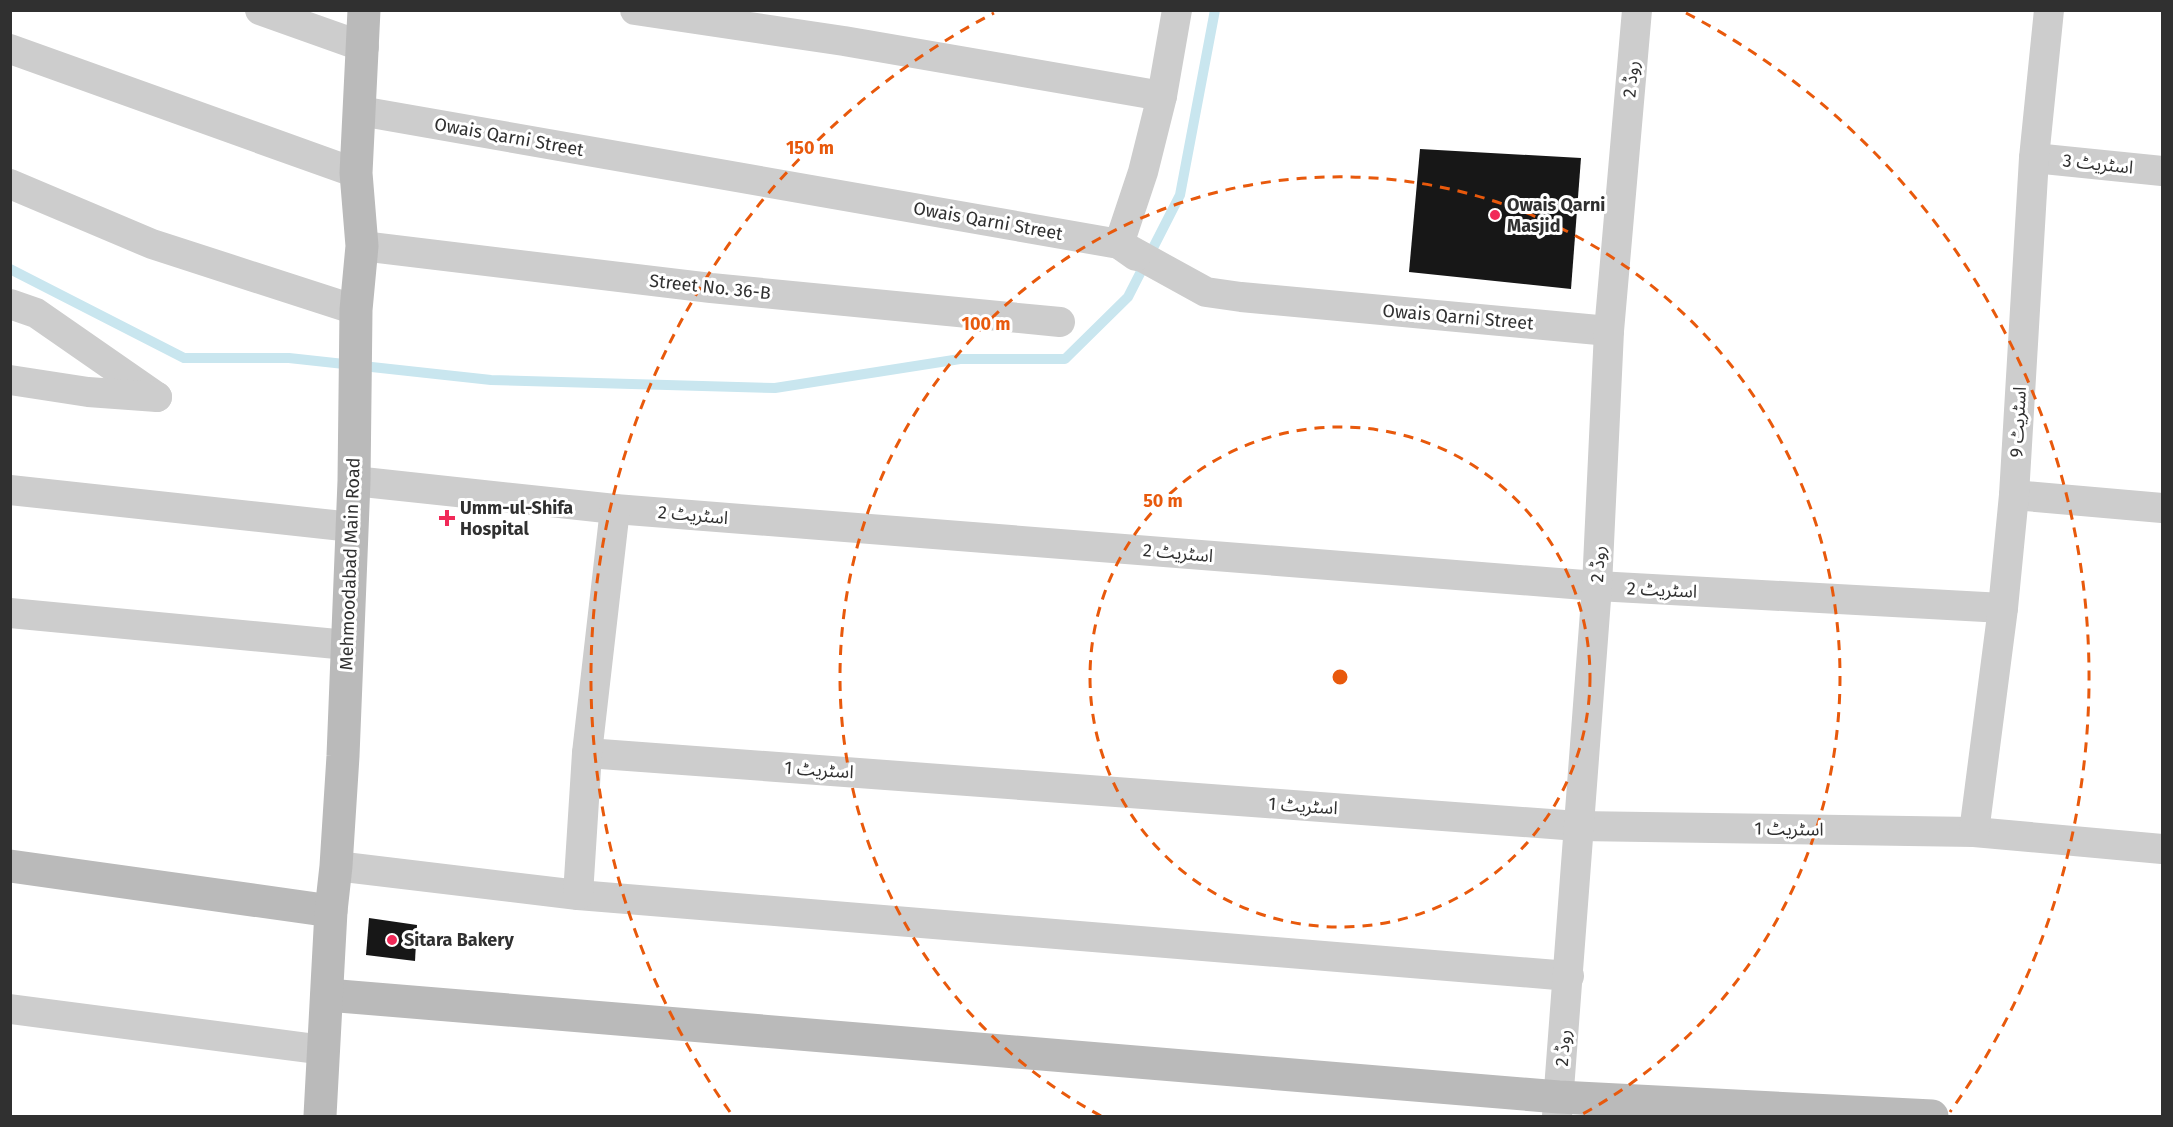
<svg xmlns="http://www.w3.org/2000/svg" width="2173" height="1127" font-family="'Fira Sans','Noto Sans Arabic',sans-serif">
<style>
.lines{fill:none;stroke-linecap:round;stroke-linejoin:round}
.stream{stroke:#c9e6ef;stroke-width:10}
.building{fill:#171717}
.street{stroke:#cdcdcd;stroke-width:30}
.secondary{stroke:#bababa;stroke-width:33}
.ring{fill:none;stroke:#e8590c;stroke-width:3;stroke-dasharray:10 8}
.poi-dot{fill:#f12958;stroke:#fff;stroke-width:2}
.labels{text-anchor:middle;stroke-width:6;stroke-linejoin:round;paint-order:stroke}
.street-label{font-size:18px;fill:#303030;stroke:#fff}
.poi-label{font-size:18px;font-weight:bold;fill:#303030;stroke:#fff;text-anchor:start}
.centre{fill:#e8590c;stroke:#fff;stroke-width:3}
.ring-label{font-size:18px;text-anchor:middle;font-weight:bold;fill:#e8590c;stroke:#fff;stroke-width:6;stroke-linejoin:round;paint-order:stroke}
</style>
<rect width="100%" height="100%" fill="#fff"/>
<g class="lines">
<path class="stream" d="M10 269 184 358H289L491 380 775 388 960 359H1065L1128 297 1180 195 1215 10"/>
</g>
<g class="building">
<path d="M1420 149 1581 158 1571 289 1409 272Z"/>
<path d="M369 918 417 925 415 961 366 955Z"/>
</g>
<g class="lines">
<g class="street">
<path d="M260 10 364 47"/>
<path d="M635 10 844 41 1162 96"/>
<path d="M10 49 356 173"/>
<path d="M360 111 1119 244 1206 292 1241 297 1609 331"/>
<path d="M2034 158 2162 171"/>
<path d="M10 184 152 244 356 310"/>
<path d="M362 246 711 288 1060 322"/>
<path d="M1136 256 1119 244 1143 172 1162 96 1177 10"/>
<path d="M10 304 36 313 157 397"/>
<path d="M10 380 88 392 157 397"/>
<path d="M354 481 615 509 1597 586 2003 608"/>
<path d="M10 490 352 527"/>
<path d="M2014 495 2162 508"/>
<path d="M10 613 347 645"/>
<path d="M587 753 1578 826 1974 832 2162 849"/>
<path d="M1974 832 2003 608 2014 495 2034 158 2049 10"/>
<path d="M336 866 578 895 1569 976"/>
<path d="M578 895 587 753 615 509"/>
<path d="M10 1009 324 1050"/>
<path d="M1557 1116 1597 586 1609 331 1637 10"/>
</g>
<g class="secondary">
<path d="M10 866 331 911"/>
<path d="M327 995 1559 1097 1932 1116"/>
<path d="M320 1116 331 911 336 866 343 756 354 481 356 310 362 246 356 173 364 10"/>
</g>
</g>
<g class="ring">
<circle cx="1340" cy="677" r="250"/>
<path d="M1101 1116A500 500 0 1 1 1579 1116"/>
<path d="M730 1112A749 749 0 0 1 994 13M1686 13A749 749 0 0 1 1950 1112"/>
</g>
<g class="poi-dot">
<circle cx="1495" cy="215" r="6"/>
<path d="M444 509h6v6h6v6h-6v6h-6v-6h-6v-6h6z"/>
<circle cx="392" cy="940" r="6"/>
</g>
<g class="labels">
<g class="street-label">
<text transform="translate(1631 79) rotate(-85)" y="6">روڈ 2</text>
<text transform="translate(509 137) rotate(10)" y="6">Owais Qarni Street</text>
<text transform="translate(2098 164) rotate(6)" y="6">اسٹریٹ 3</text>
<text transform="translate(988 221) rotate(10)" y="6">Owais Qarni Street</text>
<text transform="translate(710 287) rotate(6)" y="6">Street No. 36-B</text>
<text transform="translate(1458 317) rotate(5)" y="6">Owais Qarni Street</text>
<text transform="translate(2018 422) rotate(-87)" y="6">اسٹریٹ 9</text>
<text transform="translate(693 515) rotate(5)" y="6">اسٹریٹ 2</text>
<text transform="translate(1178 553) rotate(5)" y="6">اسٹریٹ 2</text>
<text transform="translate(350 564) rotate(-88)" y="6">Mehmoodabad Main Road</text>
<text transform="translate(1598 564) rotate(-87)" y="6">روڈ 2</text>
<text transform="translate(1662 590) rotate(3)" y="6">اسٹریٹ 2</text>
<text transform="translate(819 770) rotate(4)" y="6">اسٹریٹ 1</text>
<text transform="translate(1303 806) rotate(4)" y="6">اسٹریٹ 1</text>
<text transform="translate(1789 829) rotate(1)" y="6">اسٹریٹ 1</text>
<text transform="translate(1563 1048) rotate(-86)" y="6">روڈ 2</text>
</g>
<g class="poi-label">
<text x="1507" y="211">Owais Qarni<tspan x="1507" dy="21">Masjid</tspan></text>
<text x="460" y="514">Umm-ul-Shifa<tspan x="460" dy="21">Hospital</tspan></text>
<text x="404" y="946">Sitara Bakery</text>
</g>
</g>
<circle cx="1340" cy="677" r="9" class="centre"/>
<g class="ring-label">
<text x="810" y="154">150 m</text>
<text x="986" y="330">100 m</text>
<text x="1163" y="507">50 m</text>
</g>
<rect width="2173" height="1127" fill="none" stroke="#303030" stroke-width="24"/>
</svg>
